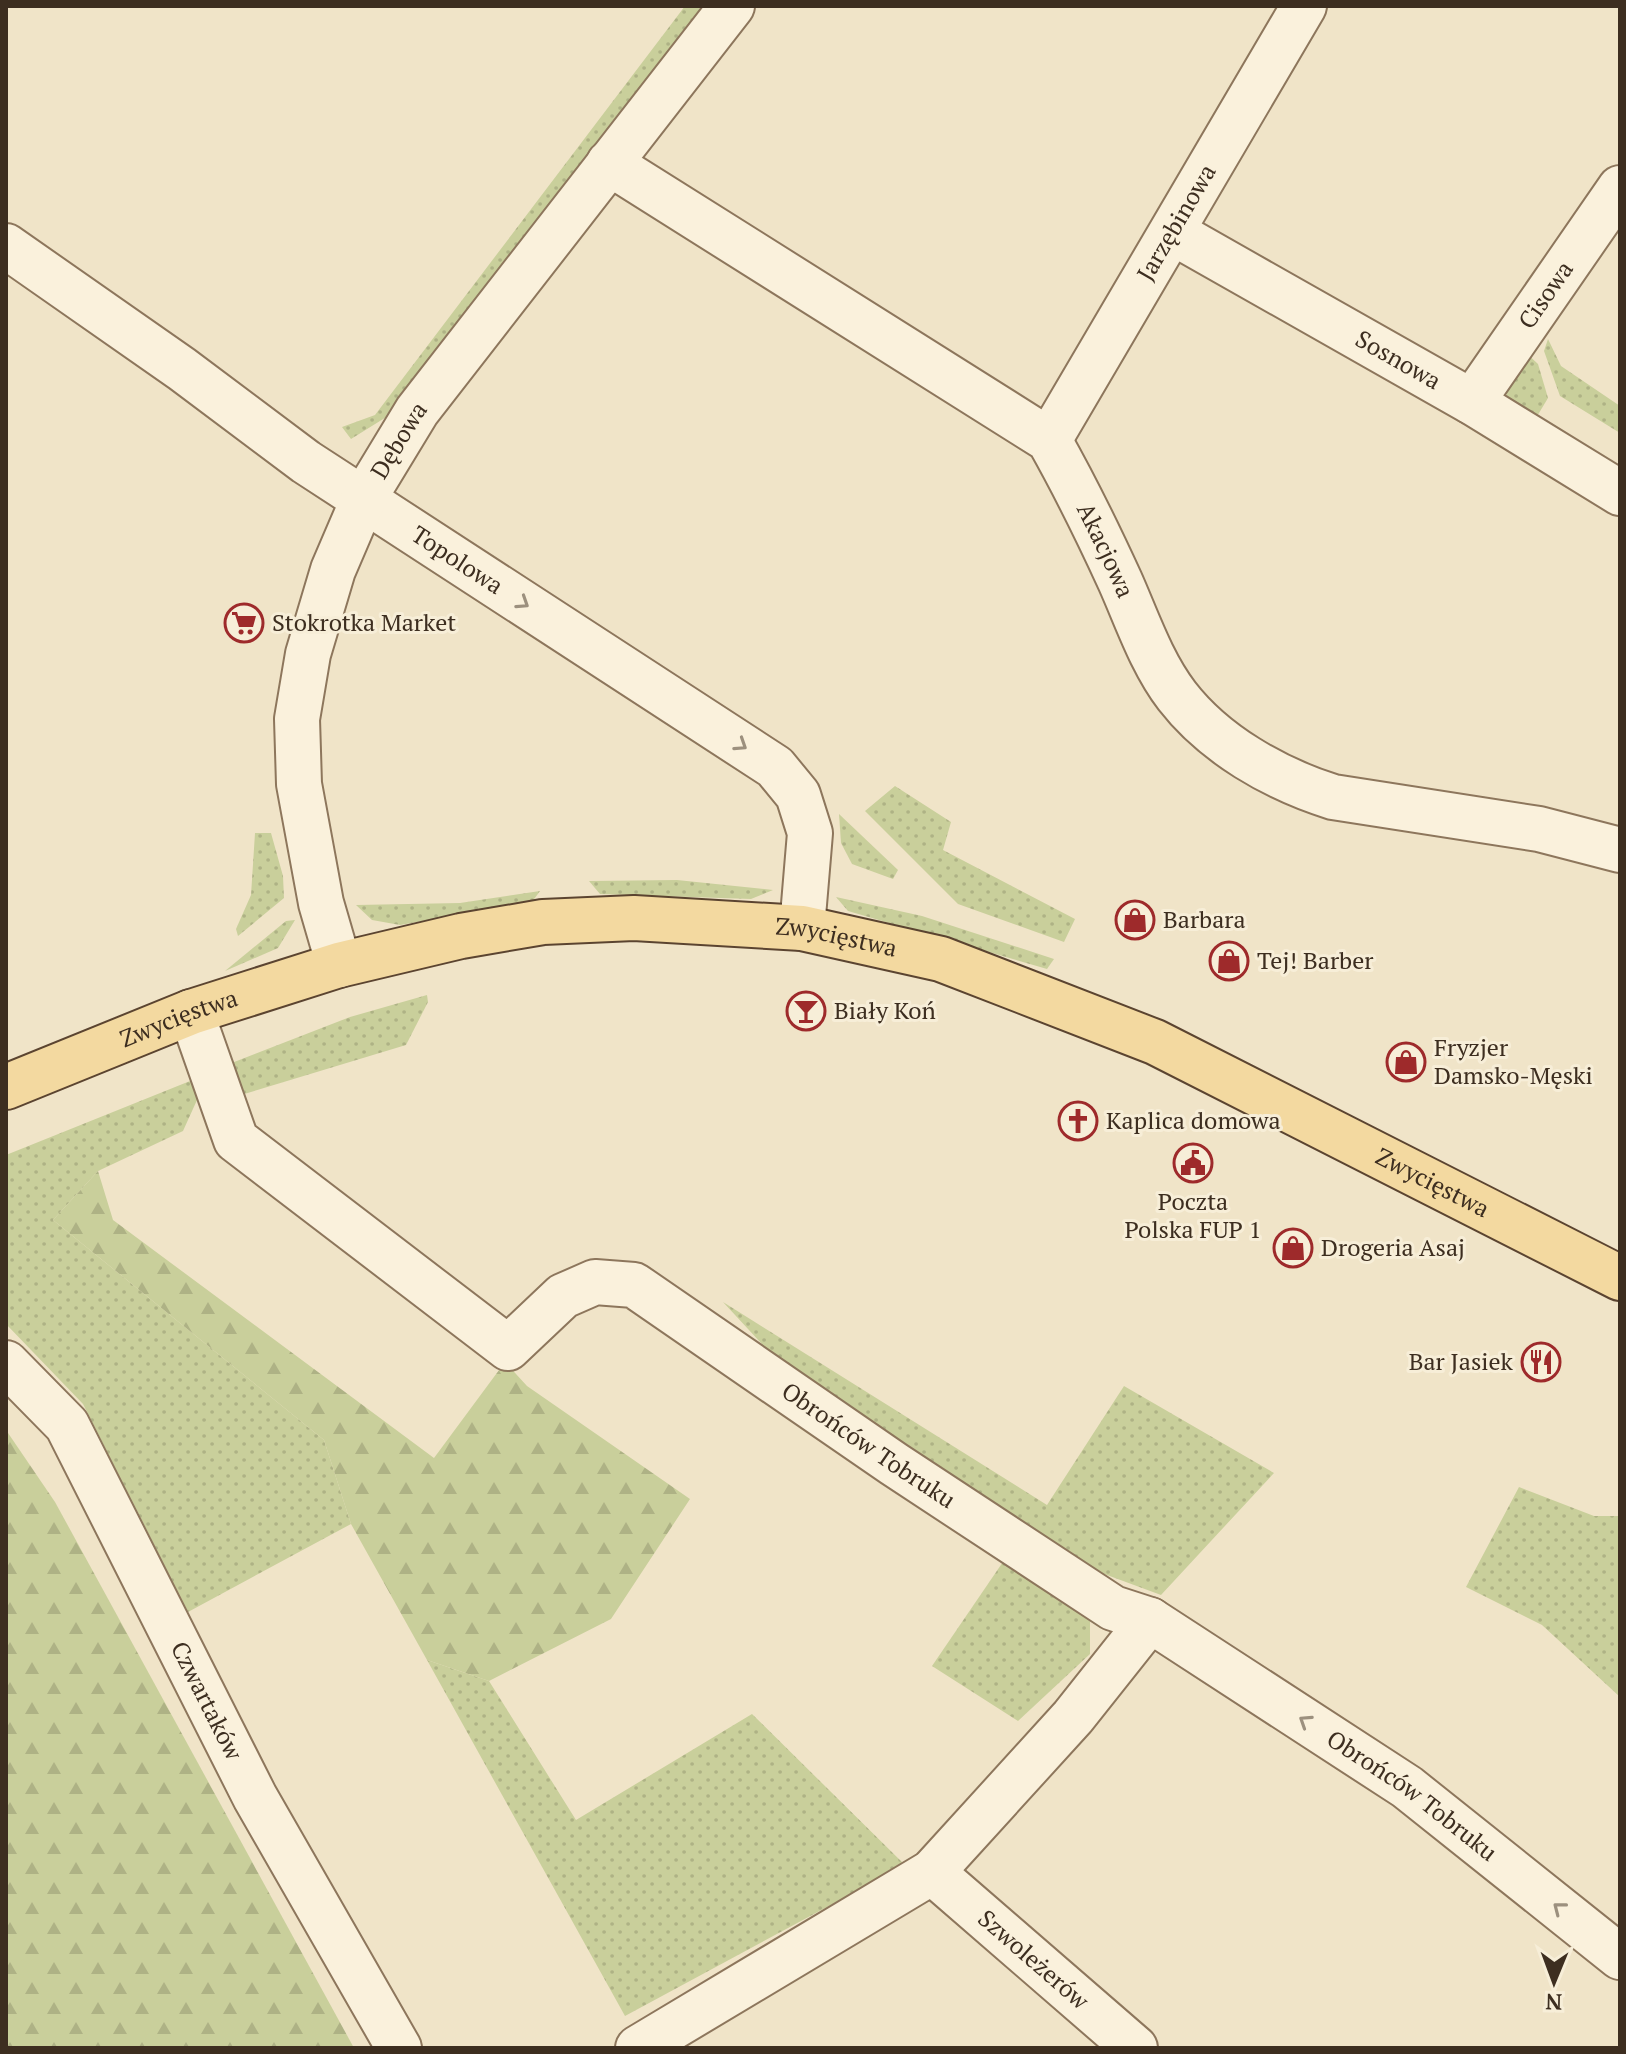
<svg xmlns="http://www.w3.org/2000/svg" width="1626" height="2054" font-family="'PT Serif',serif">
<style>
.grass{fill:url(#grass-dots)}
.forest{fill:url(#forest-firs)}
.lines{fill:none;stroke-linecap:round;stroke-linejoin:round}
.minor-casing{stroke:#8d765c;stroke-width:48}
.major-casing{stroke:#5b4430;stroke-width:48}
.minor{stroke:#faf1dc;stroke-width:44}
.major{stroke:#f3d9a0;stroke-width:44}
.oneway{stroke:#9c907e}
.labels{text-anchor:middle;stroke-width:6;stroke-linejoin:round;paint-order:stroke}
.street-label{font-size:24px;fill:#3d2e20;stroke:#f7eed8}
.poi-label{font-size:24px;fill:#3d2e20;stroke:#f7eed8;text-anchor:start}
</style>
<defs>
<pattern id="grass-dots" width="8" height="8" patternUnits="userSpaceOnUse" patternTransform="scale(2)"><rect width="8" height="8" fill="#c9cf9b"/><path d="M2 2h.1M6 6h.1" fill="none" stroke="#aeb285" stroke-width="1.8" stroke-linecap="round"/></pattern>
<pattern id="forest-firs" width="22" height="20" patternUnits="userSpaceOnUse" patternTransform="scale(2)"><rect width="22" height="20" fill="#c9cf9b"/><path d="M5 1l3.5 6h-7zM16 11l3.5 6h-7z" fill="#aeb285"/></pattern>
</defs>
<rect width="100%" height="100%" fill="#f0e4c8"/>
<g class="grass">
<path d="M685 6H707L388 416 351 439 342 427 375 415Z"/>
<path d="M1548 339 1561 366 1620 406V433L1560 396 1544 351Z"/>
<path d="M1524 351 1538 364 1548 398 1533 423 1507 401 1506 385Z"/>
<path d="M895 786 951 822 943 850 1075 919 1064 942 958 904 865 811Z"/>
<path d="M839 814 898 870 893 879 852 864 841 843Z"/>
<path d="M255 833H271L283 876 284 898 238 936 236 929 251 895Z"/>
<path d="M677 880 773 890 751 899 600 894 589 881Z"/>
<path d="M540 891 532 902 400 925 372 920 356 905 460 903Z"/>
<path d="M836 897 922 916 1054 959 1047 969 848 911Z"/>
<path d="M295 920 278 948 225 971 286 921Z"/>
<path d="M427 995 428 1002 406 1045 241 1095 229 1064 350 1017Z"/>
<path d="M200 1077 202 1089 183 1131 98 1171 53 1220 324 1440 351 1524 188 1612 83 1404 6 1324V1155Z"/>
<path d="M723 1302 1047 1505 1124 1386 1274 1473 1161 1595 1061 1558 784 1368Z"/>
<path d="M1519 1487 1594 1516H1620V1697L1542 1625 1466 1587Z"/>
<path d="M1007 1556 1090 1609V1654L1018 1721 932 1666Z"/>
<path d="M427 1660 489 1681 576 1820 752 1714 905 1865 625 2016Z"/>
</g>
<g class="forest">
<path d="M98 1171 113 1220 434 1458 505 1362 527 1386 690 1499 611 1619 489 1681 427 1660 351 1524 324 1440 53 1220Z"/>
<path d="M6 1430 55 1502 354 2048H6Z"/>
</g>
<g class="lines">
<g class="minor-casing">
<g id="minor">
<path id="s1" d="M609 163 1049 440C1075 486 1098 533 1120 581 1137 619 1151 662 1177 696 1214 744 1275 779 1333 797L1539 829 1620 850"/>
<path id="s2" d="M1172 232 1472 402 1620 493"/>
<path id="s3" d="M6 246 182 369 306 462 775 767 798 795 810 833 802 928"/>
<path id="s4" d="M1472 402 1620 188"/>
<path id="s5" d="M1049 440 1304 6"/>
<path id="s6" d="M339 965 321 903 299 784 297 719 308 654 333 570 363 500 417 411 732 6"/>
<path id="s7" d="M191 1012 236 1140 508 1348 563 1296 595 1282 634 1285 894 1464 1113 1608 1150 1620 1407 1787 1620 1957"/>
<path id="s8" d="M6 1363 67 1425 255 1797 399 2048"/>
<path id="s9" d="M932 1872 1135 2048"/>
<path d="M638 2048 932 1872 1073 1717 1150 1620"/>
</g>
</g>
<g class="major-casing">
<g id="major">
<path id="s10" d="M6 1087 191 1012 339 965 461 936 543 922 634 918 802 928 941 959 1155 1042 1620 1278"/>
</g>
</g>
<use href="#minor" class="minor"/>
<use href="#major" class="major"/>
</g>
<defs><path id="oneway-chevron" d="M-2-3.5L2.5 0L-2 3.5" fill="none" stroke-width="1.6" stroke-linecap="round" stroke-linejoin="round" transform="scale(2)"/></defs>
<g class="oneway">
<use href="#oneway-chevron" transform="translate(523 603) rotate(33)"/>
<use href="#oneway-chevron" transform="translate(741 745) rotate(33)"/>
<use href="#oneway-chevron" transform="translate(1305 1721) rotate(-147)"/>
<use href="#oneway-chevron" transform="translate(1559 1908) rotate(-142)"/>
</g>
<defs>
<g id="supermarket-ring" transform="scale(2)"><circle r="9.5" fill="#f7eed8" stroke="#9e2a2b" stroke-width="1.5"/><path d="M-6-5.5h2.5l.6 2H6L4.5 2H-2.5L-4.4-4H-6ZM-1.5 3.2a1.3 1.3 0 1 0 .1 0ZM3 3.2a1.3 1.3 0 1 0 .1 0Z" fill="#9e2a2b"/></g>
<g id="shop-ring" transform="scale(2)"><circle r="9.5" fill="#f7eed8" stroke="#9e2a2b" stroke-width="1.5"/><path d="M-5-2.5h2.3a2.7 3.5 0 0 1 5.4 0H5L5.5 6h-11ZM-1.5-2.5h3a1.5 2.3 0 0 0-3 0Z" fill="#9e2a2b"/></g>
<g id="bar-ring" transform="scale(2)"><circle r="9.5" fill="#f7eed8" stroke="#9e2a2b" stroke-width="1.5"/><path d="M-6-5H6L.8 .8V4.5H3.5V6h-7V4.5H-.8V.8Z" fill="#9e2a2b"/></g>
<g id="church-ring" transform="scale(2)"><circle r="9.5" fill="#f7eed8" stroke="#9e2a2b" stroke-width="1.5"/><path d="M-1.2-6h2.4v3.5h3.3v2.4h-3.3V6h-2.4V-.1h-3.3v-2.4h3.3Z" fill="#9e2a2b"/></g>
<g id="civic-ring" transform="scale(2)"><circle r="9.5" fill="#f7eed8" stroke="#9e2a2b" stroke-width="1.5"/><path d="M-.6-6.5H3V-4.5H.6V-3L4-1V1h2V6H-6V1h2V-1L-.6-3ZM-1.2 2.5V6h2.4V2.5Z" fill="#9e2a2b"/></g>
<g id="restaurant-ring" transform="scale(2)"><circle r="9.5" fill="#f7eed8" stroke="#9e2a2b" stroke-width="1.5"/><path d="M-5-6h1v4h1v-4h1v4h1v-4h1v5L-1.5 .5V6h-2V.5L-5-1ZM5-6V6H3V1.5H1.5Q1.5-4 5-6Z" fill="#9e2a2b"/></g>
</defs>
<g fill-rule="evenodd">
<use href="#supermarket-ring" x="244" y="623"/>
<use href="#shop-ring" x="1135" y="920"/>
<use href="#shop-ring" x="1229" y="961"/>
<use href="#bar-ring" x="806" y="1011"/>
<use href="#shop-ring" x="1406" y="1062"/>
<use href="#church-ring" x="1078" y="1121"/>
<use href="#civic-ring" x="1193" y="1163"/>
<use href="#shop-ring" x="1293" y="1248"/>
<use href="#restaurant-ring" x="1541" y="1362"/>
</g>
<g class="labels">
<g class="street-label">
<text dy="8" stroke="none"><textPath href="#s5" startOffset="252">Jarzębinowa</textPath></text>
<text dy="8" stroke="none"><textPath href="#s4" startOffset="130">Cisowa</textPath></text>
<text dy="8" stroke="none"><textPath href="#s2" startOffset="260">Sosnowa</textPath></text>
<text dy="8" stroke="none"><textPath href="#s6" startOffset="550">Dębowa</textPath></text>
<text dy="8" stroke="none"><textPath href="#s1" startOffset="644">Akacjowa</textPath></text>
<text dy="8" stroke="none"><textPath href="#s3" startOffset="550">Topolowa</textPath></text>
<text dy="8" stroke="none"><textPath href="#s10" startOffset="858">Zwycięstwa</textPath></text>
<text dy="8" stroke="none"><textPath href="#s10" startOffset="186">Zwycięstwa</textPath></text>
<text dy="8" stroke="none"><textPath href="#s10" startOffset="1506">Zwycięstwa</textPath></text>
<text dy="8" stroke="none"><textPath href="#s7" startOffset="912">Obrońców Tobruku</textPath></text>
<text dy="8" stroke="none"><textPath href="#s8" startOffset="396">Czwartaków</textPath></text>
<text dy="8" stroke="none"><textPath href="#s7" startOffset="1560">Obrońców Tobruku</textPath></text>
<text dy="8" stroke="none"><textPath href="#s9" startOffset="134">Szwoleżerów</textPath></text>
</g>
<g class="poi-label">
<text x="272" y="631">Stokrotka Market</text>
<text x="1163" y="928">Barbara</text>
<text x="1257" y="969">Tej! Barber</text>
<text x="834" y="1019">Biały Koń</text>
<text x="1434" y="1056">Fryzjer<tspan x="1434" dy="28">Damsko-Męski</tspan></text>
<text x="1106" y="1129">Kaplica domowa</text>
<text x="1193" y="1210" text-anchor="middle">Poczta<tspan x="1193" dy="28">Polska FUP 1</tspan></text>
<text x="1321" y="1256">Drogeria Asaj</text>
<text x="1513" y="1370" text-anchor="end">Bar Jasiek</text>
</g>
</g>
<rect width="1626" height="2054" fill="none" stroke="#3d2e20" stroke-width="16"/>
<g transform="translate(1554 1982) rotate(181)" stroke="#f7eed8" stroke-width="6" paint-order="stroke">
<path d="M0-6L14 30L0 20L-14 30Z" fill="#3d2e20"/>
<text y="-12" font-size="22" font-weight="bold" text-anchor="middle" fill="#3d2e20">N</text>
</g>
</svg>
